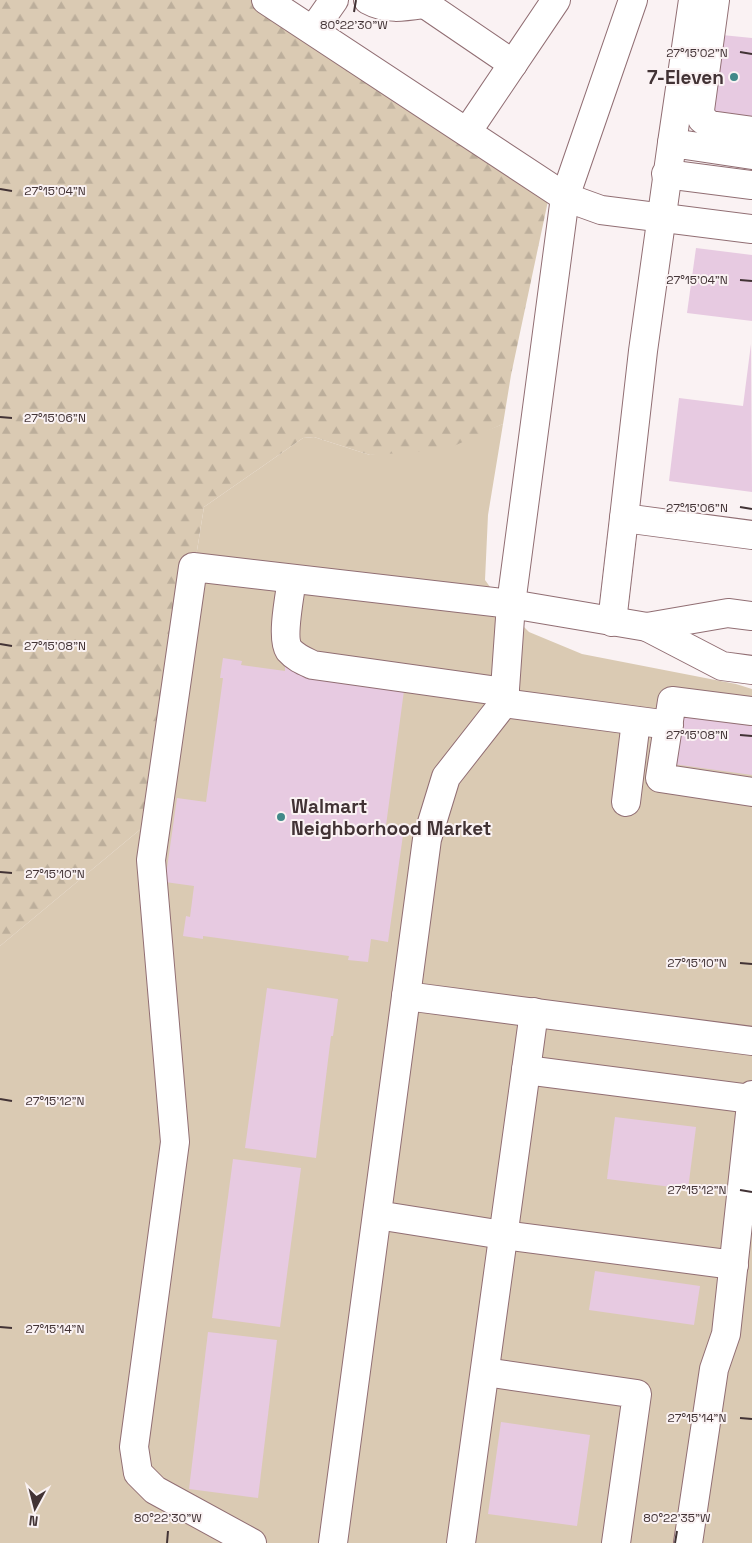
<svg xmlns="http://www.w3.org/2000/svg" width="752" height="1543" font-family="'Space Grotesk',sans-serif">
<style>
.green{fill:#dacab3}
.forest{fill:url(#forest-firs)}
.building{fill:#e7cae1}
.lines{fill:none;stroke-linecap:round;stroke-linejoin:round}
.minor-casing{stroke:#916e73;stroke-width:30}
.minor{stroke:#fff;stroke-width:28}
.ticks{fill:none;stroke:#423335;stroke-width:2}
.poi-dot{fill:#418989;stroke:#faf2f3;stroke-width:2}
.labels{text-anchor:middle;stroke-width:4;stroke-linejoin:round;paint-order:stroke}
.poi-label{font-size:19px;font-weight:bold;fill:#423335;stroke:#faf2f3;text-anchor:end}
.ticks-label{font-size:12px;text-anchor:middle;fill:#423335;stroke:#faf2f3;stroke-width:4;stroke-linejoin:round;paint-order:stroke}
</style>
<defs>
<pattern id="forest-firs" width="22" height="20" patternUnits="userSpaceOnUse" patternTransform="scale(1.25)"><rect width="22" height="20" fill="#dacab3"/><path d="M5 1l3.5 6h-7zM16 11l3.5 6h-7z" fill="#bcae9b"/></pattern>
</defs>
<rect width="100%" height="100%" fill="#faf2f3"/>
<path class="green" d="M503 424 488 515 485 580 506 609 529 632 582 654 736 684 752 689V1543H0V946L154 818 204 507 303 438 314 437 370 455 488 430Z"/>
<path class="forest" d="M0 0H252L548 201 511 375 503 424 445 450 370 455 314 437 303 438 204 507 154 818 0 946Z"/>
<g class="building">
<path d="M722 35 752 38V120L711 115Z"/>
<path d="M696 248 752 255V321L687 313Z"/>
<path d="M751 344 752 492 669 481 679 398 743 406Z"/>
<path d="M223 658 242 661 241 665 285 671V666L405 683 385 833 403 835 388 942 371 939 368 962 348 960 349 956 203 936V939L183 936 186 916 190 917 194 886 165 882 177 798 206 802 223 678H220Z"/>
<path d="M679 716 752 726V775L673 764Z"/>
<path d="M267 988 338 999 333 1036H331L316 1158 245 1148Z"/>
<path d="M615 1117 696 1127 688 1189 607 1179Z"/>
<path d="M233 1159 301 1168 280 1327 212 1318Z"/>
<path d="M595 1271 700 1286 694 1325 589 1310Z"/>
<path d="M208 1332 277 1340 258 1498 189 1489Z"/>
<path d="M501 1422 590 1435 577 1526 488 1514Z"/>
</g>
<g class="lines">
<g class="minor-casing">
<g id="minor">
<path d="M266 0 565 197 601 210 752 229"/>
<path d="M368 0C386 10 404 7 424 4"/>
<path d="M419 0 513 64"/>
<path d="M633 0 565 197 511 604 647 627 728 613 752 616"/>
<path d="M715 0 700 110 702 119 710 125 752 131"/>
<path d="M313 30 334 0"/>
<path d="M467 132 556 0"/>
<path d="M672 143 693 0"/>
<path d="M752 155 672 143 643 351 624 518 752 535"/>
<path d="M666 174 752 185"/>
<path d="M292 579C290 594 281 638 289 650 296 658 304 661 313 665L505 692"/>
<path d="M612 622 624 518"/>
<path d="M647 627 722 666 752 670"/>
<path d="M504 703 669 725"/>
<path d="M752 711 672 701 660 778 752 792"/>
<path d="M626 802 636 721"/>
<path d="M406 996 752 1041"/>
<path d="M526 1070 752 1099"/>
<path d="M377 1215 503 1235 734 1265"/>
<path d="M485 1372 637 1394 616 1543"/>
<path d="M252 1543 155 1490 138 1473 134 1447 175 1142 151 860 193 567 511 604 504 703 446 777 427 839 333 1543"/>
<path d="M461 1543 534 1012"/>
<path d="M688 1543 714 1369 726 1334 752 1095"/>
</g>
</g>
<use href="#minor" class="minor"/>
</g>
<path class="ticks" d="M354 12 356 0M740 52 752 54M0 189 12 191M740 280 752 281M0 417 12 418M740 507 752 509M0 644 12 646M740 735 752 736M0 872 12 873M740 963 752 964M0 1099 12 1101M740 1190 752 1192M0 1327 12 1328M740 1418 752 1419M167 1543 168 1531M675 1543 677 1531"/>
<g class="poi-dot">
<circle cx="734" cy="77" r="5"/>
<circle cx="281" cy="817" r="5"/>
</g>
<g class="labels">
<g class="poi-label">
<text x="724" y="84">7-Eleven</text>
<text x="291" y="813" text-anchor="start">Walmart<tspan x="291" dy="22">Neighborhood Market</tspan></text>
</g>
</g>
<g class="ticks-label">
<text x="354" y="29">80°22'30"W</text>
<text x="697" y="57">27°15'02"N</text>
<text x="55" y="195">27°15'04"N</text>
<text x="697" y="284">27°15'04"N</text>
<text x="55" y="422">27°15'06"N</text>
<text x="697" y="512">27°15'06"N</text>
<text x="55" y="650">27°15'08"N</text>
<text x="697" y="739">27°15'08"N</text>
<text x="55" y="878">27°15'10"N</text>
<text x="697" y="967">27°15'10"N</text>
<text x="55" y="1105">27°15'12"N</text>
<text x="697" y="1194">27°15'12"N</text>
<text x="55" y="1333">27°15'14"N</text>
<text x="697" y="1422">27°15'14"N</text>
<text x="168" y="1522">80°22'30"W</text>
<text x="677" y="1522">80°22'35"W</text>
</g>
<g transform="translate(35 1508) rotate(187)" stroke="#faf2f3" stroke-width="4" paint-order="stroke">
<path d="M0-4L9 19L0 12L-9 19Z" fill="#423335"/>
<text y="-8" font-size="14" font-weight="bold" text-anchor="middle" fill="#423335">N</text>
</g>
</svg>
